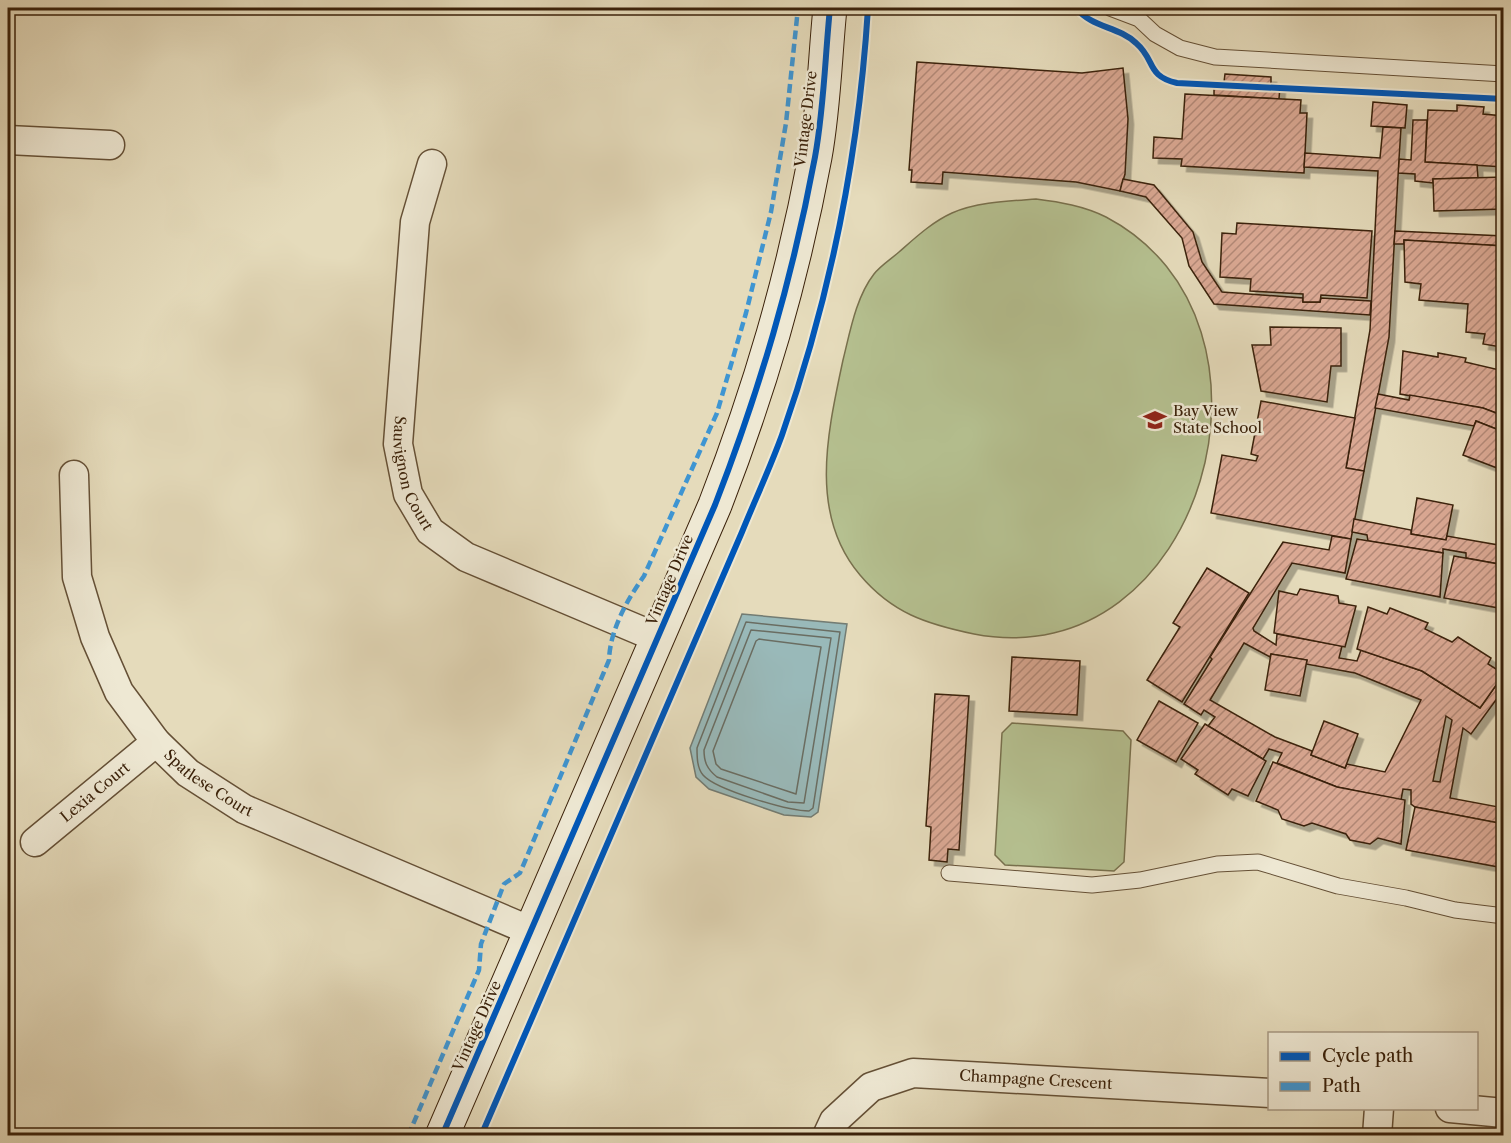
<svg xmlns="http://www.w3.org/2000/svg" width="1511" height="1143" font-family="'Libre Caslon Text',serif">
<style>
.grass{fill:#b5c090;stroke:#78704d;stroke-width:1.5}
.water{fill:#99b9b9;stroke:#737c73;stroke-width:1.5}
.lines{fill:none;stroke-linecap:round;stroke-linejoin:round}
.shore{stroke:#6a6d62;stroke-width:1.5}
.building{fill:url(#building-hatch);stroke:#3a210a;stroke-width:1.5;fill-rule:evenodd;filter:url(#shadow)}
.lane-casing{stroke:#655036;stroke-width:17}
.street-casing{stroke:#655036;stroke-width:31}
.secondary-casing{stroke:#3a210a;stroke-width:35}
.lane{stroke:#eee8d3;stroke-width:15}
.street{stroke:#eee8d3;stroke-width:28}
.secondary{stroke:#eee8d3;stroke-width:33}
.quiet{stroke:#3e95d2;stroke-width:4.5;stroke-dasharray:9 4.5;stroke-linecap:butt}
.cycleway-casing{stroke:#eee8d3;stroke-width:10}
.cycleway{stroke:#0057b8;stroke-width:6}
.labels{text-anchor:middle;stroke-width:5;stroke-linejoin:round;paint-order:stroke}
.street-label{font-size:15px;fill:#3a210a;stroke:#eee8d3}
.poi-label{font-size:15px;fill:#3a210a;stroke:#eee8d3;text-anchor:start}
</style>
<defs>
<pattern id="building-hatch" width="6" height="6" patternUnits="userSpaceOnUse" patternTransform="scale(1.5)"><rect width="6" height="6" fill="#daa893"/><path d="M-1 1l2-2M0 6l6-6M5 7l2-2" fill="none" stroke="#b28876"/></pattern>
<filter id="shadow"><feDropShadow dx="5.5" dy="5.5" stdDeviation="0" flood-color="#0004"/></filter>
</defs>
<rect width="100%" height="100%" fill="#e5dbbb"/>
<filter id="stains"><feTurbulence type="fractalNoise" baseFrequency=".00333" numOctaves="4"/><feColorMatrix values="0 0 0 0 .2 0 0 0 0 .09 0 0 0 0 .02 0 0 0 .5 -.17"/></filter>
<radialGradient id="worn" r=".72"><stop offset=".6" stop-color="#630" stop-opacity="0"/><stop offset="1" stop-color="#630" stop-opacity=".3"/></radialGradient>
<g class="grass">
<path d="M1036 199C1060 202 1084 206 1106 217 1304 321 1203 678 974 634 926 624 892 613 860 575 808 514 828 431 843 360 850 332 856 297 874 274 880 266 891 259 899 252 915 238 932 222 952 213 977 202 1009 201 1036 199Z"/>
<path d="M1012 723 1123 731 1131 740 1124 862 1114 871 1005 865 995 855 1002 733Z"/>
</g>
<path class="water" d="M742 614 847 624 818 812 811 817 784 815 709 789 696 777 690 748Z"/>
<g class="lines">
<g class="shore">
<path d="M746 622 840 632 813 808 809 811C789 811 716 790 703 775 697 768 697 757 697 748Z"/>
<path d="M751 630 831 638 804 803 788 802 717 777C707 769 704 762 704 750Z"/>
<path d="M759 639 821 647 796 794 721 769 716 764 713 751 756 641Z"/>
</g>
</g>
<g class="building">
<path d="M917 62 1082 73 1123 68 1128 119 1125 174 1120 191 1076 182 943 172 942 184 911 182 912 170H909Z"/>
<path d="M1225 74 1271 77V86H1280L1279 99 1214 95V82H1224Z"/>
<path d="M1185 94 1301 100 1300 113H1307L1304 173 1181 166 1182 159 1153 158 1154 137 1182 139Z"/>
<path d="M1373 102 1407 105 1405 128 1371 126Z"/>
<path d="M1457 105 1484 107 1483 114 1504 116V167L1425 162 1428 110 1457 111Z"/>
<path d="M1413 120H1427L1425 162 1477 165 1478 178 1433 179V183L1415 181V174L1398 173 1399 159 1411 160Z"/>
<path d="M1383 127 1401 128 1399 159 1389 337 1364 471 1346 468 1370 330 1378 171 1304 167 1305 153 1380 158Z"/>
<path d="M1504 177V209L1434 211 1433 179Z"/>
<path d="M1123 179 1154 185 1193 232 1202 262 1222 292 1303 298V302H1320L1321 298 1371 301 1370 315 1214 304 1189 266 1182 238 1146 197 1120 191Z"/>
<path d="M1237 223 1372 231 1367 298 1321 295 1320 302H1303V294L1250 291 1251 279 1220 277 1222 233 1236 234Z"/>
<path d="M1395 231 1504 236V246L1404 240V244H1394Z"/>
<path d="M1404 240 1504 246V337L1501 347 1483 344 1485 334 1466 332 1468 304 1419 300 1421 284 1405 282Z"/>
<path d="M1270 327 1341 328V366H1331L1327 402 1261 391 1252 345H1271Z"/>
<path d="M1403 351 1438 357V353L1466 358 1465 362 1504 371V416L1483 408 1400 394Z"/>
<path d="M1378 394 1409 400 1410 395 1483 408 1504 416V432L1476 421 1474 426 1375 408Z"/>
<path d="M1261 401 1355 418 1346 468 1364 471 1351 539 1211 513 1222 455 1256 461 1258 456 1251 454Z"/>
<path d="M1476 421 1504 432V451L1497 468 1463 455Z"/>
<path d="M1417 498 1453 505 1446 540 1411 534Z"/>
<path d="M1354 519 1411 530V534L1446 540 1447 536 1504 546V565L1466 558V553L1443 549V553L1368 541 1367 535 1352 532Z"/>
<path d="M1332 536 1351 539 1345 573 1292 563 1253 628 1254 631 1276 645 1277 634 1342 646 1339 658 1357 661 1361 650 1422 671 1480 708 1504 674V689L1471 734 1463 728 1450 798 1504 808V824L1415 807 1411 804V790L1403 789 1401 800 1337 787 1277 763 1282 753 1269 749 1263 759 1208 726 1215 717 1204 710 1201 715 1184 704 1212 659 1210 657 1283 542 1329 550ZM1244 643 1270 657 1271 654 1307 660 1306 664 1355 673 1421 700 1385 772 1347 764 1345 768 1311 755 1312 751 1275 737 1210 700ZM1446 716 1452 720 1440 782 1433 781Z"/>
<path d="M1357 539 1443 553 1440 597 1346 579Z"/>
<path d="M1454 556 1504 565V609L1444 598Z"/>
<path d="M1207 568 1249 593 1182 702 1147 680 1180 627 1173 623Z"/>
<path d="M1300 589 1338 596 1339 603 1356 606 1345 647 1274 633 1279 591 1297 595Z"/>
<path d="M1368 607 1387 614 1390 608 1428 623 1425 629 1452 642 1458 637 1491 658 1488 664 1504 674 1480 708 1422 671 1357 649Z"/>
<path d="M1271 654 1307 660 1300 696 1265 690Z"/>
<path d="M1012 657 1080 661 1077 715 1009 711Z"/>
<path d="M935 694 969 696 959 850 948 849 947 862 929 860 931 827 926 826Z"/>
<path d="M1159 701 1198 723 1176 762 1137 740Z"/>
<path d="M1324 721 1358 734 1345 768 1311 755Z"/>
<path d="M1205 724 1266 761 1248 796 1232 789 1228 795 1195 774 1198 770 1181 759Z"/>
<path d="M1273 762 1337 787 1405 800 1401 844 1378 838 1370 844 1350 840 1346 834 1312 823 1304 826 1282 819 1278 810 1256 801Z"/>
<path d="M1415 807 1504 824V868L1406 850Z"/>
</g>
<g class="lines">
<g class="lane-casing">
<g id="lane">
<path d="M1110 8 1139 19 1155 34 1180 48 1215 57 1504 74"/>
<path d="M949 873 1092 885 1140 880 1217 864 1258 862 1338 886 1406 898 1455 910 1504 916"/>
</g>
</g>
<g class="street-casing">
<g id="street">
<path d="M8 140 110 145"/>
<path id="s1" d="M432 164 415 222 398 444 408 494 430 531 466 557 658 638"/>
<path id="s2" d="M74 475 77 577 95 637 119 692 156 742 188 773 244 809 531 931"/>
<path id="s3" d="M35 842 156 742"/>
<path d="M1450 1108 1504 1113"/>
<path id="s4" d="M827 1136 834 1121 871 1087 913 1073 1270 1093"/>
<path d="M1377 1136 1379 1108"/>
</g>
</g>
<g class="secondary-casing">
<path id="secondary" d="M442 1136 715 505C760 389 792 280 815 157 824 108 825 57 830 8"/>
</g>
<use href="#lane" class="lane"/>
<use href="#street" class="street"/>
<use href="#secondary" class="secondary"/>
<path class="quiet" d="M408 1136 479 970 481 944 504 884 520 873 609 660C610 630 627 600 644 576L717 413 746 313 771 212 786 123 798 8"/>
<g class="cycleway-casing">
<g id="cycleway">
<path d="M1076 8C1092 28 1118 26 1136 43 1156 60 1146 76 1177 83L1504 99"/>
<path d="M442 1136 715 505C760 389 792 280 815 157 824 108 825 57 830 8"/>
<path d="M481 1136 742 532C755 500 770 468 782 435 830 298 859 152 868 8"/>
</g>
</g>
<use href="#cycleway" class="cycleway"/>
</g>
<defs>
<g id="school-bare" transform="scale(1.8)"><path d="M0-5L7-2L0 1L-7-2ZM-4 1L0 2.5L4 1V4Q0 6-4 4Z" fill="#8f2418" stroke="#eee8d3" stroke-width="2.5" paint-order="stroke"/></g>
</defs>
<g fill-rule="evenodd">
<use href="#school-bare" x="1155" y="420"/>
</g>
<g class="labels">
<g class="street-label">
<text transform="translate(806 119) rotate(-83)" y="5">Vintage Drive</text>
<text dy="5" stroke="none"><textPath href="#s1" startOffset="315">Sauvignon Court</textPath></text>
<text transform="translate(670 580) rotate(-67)" y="5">Vintage Drive</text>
<text dy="5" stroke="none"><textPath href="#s2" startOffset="354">Spatlese Court</textPath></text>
<text dy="5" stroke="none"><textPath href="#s3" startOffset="78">Lexia Court</textPath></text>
<text transform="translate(477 1026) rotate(-66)" y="5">Vintage Drive</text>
<text dy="5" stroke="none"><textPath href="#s4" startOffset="234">Champagne Crescent</textPath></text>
</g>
<g class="poi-label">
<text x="1173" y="416">Bay View<tspan x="1173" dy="17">State School</tspan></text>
</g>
</g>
<rect width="1511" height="1143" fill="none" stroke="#e5dbbb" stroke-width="30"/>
<rect x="9" y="9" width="1493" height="1125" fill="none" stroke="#3a210a" stroke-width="3"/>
<rect x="15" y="15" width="1481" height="1113" fill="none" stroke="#3a210a" stroke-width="1.5"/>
<rect x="1268" y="1032" width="210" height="78" fill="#eee8d3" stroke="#a69883" stroke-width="1.5"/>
<rect x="1280" y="1052" width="30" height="9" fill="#0057b8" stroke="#a69883" stroke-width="1.5"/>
<text x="1322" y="1062" font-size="18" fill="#3a210a">Cycle path</text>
<rect x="1280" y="1082" width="30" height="9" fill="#3e95d2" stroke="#a69883" stroke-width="1.5"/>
<text x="1322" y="1092" font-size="18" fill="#3a210a">Path</text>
<rect width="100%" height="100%" filter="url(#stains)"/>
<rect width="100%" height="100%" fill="url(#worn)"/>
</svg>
